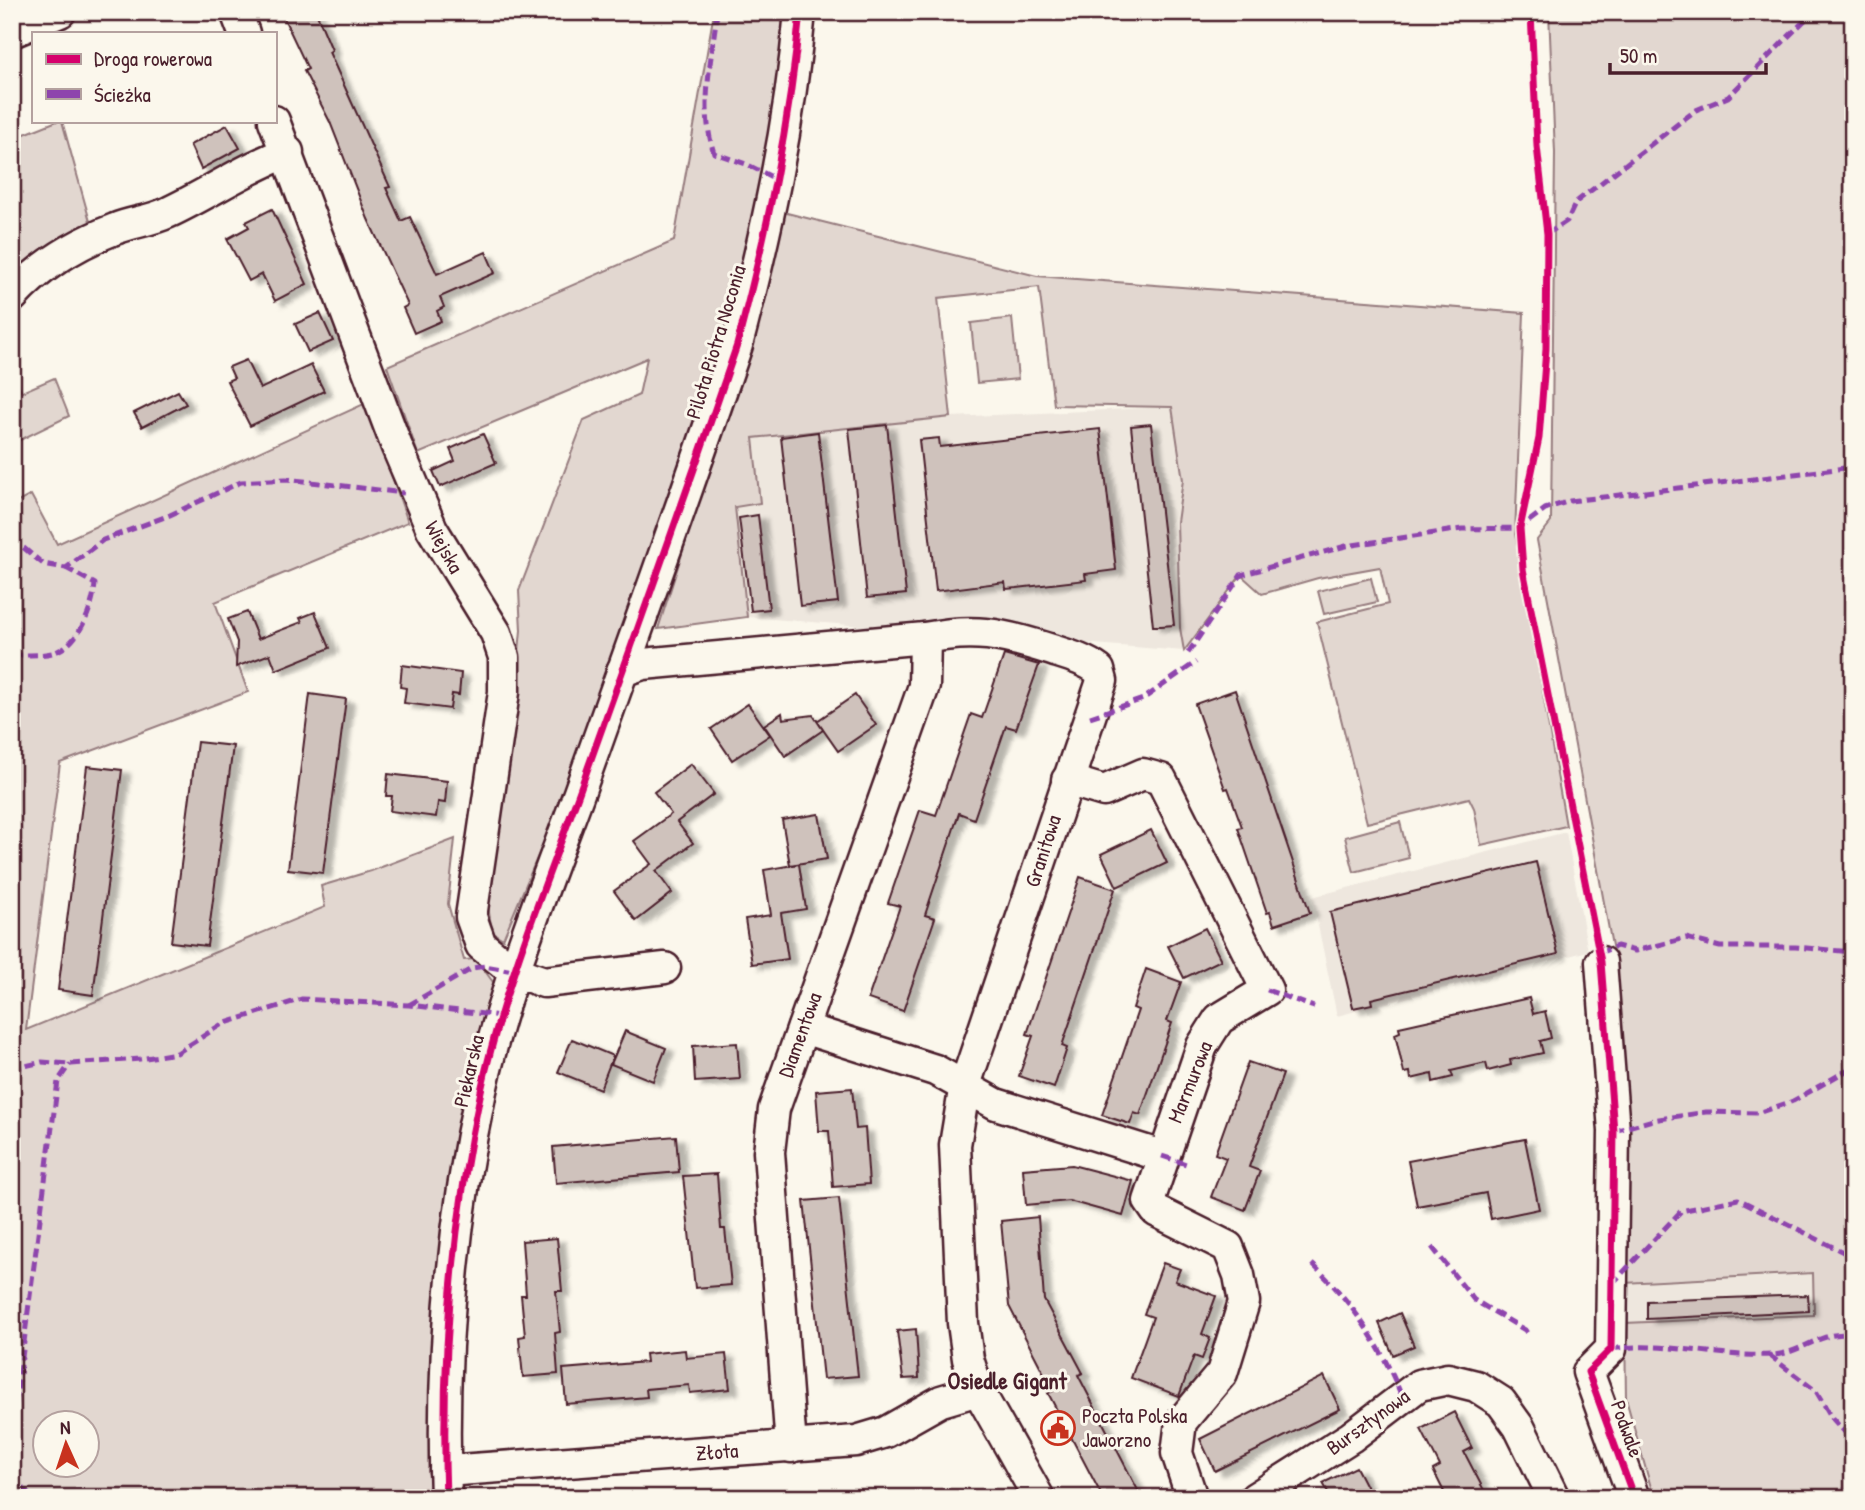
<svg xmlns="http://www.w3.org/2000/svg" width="1865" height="1510" font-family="'Patrick Hand',sans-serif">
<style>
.built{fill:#eee7de}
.green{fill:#e2d7d0;stroke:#967b7e;stroke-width:2;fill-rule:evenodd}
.building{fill:#cfc2bc;stroke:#4a1f2b;stroke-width:2;filter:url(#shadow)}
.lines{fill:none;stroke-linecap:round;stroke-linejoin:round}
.minor-casing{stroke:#4a1f2b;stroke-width:35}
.minor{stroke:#fbf7ec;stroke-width:30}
.quiet{stroke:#8e44ad;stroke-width:5;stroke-dasharray:10 5;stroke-linecap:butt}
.cycleway-casing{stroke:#fbf7ec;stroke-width:11}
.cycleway{stroke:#d6006c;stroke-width:7}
.labels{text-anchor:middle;stroke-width:6;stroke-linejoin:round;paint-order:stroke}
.street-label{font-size:21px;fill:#4a1f2b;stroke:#fbf7ec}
.poi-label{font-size:21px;fill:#4a1f2b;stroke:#fbf7ec;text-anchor:start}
.neighbourhood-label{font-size:23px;font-weight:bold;fill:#4a1f2b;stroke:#fbf7ec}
</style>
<defs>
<filter id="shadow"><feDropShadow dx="8" dy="4.5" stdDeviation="2" flood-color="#0004"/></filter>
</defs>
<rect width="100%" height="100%" fill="#fbf7ec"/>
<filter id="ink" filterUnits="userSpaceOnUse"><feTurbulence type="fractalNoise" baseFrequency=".0143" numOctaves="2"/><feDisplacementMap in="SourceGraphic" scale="14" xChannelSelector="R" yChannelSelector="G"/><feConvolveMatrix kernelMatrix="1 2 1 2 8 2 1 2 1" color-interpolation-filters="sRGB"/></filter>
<g filter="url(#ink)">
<g class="built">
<path d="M1172 407 1183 480 1177 522 1180 628 1184 651 747 617 735 507 760 502 753 438 951 417Z"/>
<path d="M1566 832 1588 951 1337 1016 1312 897Z"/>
<path d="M1813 1272 1814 1315 1625 1323 1624 1283Z"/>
</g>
<g class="green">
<path d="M714 12H792L750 261 706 407 584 746 503 939 492 932 486 893 510 749 521 630 519 591 584 420 639 395 647 358 418 454 387 366 674 241Z"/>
<path d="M1549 12H1853V1498H1654L1626 1399 1625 1323 1814 1315 1813 1273 1624 1283 1615 962 1537 540 1551 522 1555 153Z"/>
<path d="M57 121H62L98 250 36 280 12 306V139Z"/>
<path d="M779 211 1037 276 1524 313 1515 534 1566 826 1481 845 1474 808 1469 798 1367 823 1317 622 1388 604 1380 567 1318 578 1262 594 1241 575 1184 651 1180 628 1177 522 1183 480 1172 407 1054 405 1039 287 938 298 951 417 753 438 760 503 735 507 747 617 658 629 724 422Z"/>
<path d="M1012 318 1018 379 977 383 971 323Z"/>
<path d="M12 371 22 392 54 378 69 416 12 444Z"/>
<path d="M366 403 408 522 215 602 248 692 60 763 26 1030 325 907 321 886 371 871 455 839 448 904 464 960 476 959 493 982 492 1004 435 1498H12V505L31 495 57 544ZM46 1422H88V1464H46Z"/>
<path d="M1371 578 1377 602 1324 614 1318 591Z"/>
<path d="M1400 822 1409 858 1354 872 1345 837Z"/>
</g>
<g class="building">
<path d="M281 12H316L332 50 329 52 390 187 386 188 401 221 410 217 437 274 486 252 495 273 440 297 444 307 437 311 441 321 414 333 403 308 408 305 368 219 330 122 304 71 308 69Z"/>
<path d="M227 125 240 148 201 169 190 145Z"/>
<path d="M272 209 307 284 275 301 262 274 249 281 227 239 249 227 246 222Z"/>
<path d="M320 313 333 341 308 352 295 324Z"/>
<path d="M246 360 260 389 311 365 324 391 250 426 227 381 234 378 229 367Z"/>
<path d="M178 391 186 404 142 427 134 413Z"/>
<path d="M1151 424 1174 625 1161 626H1153L1131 426Z"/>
<path d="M887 425 906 594 867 598 849 429Z"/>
<path d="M1100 429 1116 570 1085 574 1086 580 1017 588 1006 589 1005 582 936 591 919 440 939 438 940 447Z"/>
<path d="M818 432 838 602 800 606 781 437Z"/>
<path d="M483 434 496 463 440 487 433 471 455 461 450 449Z"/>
<path d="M758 515 769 609 751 611 739 518Z"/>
<path d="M247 612 258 639 302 622 300 618 315 612 330 648 276 670 270 654 236 667 237 642 228 619Z"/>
<path d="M1004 655 1039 665 1016 729 1006 726 974 819 959 813 925 915 935 918 903 1011 868 999 900 906 888 903 920 810 936 815 971 714 982 718Z"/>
<path d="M402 665 461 673 459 695 452 694 450 709 404 703 406 688 400 687Z"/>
<path d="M1235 690 1310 913 1274 925 1270 912 1267 913 1238 828 1242 827 1228 788 1225 789 1195 704Z"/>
<path d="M310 694 346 699 323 873 288 869Z"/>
<path d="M855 695 876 725 838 751 817 721Z"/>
<path d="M748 704 770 735 732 760 711 729Z"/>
<path d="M782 713 783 719 813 715 823 730 785 756 764 725Z"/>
<path d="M197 742 233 746 207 946 171 942Z"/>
<path d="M691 764 714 794 677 822 693 843 656 871 672 893 636 921 614 891 651 864 634 841 671 814 654 792Z"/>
<path d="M87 766 122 770 93 995 58 990Z"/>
<path d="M388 774 447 781 445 803 438 802 436 817 390 811 392 796H386Z"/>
<path d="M819 814 827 859 790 865 782 820Z"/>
<path d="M1151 830 1167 863 1117 887 1101 854Z"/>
<path d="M1536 862 1558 954 1371 999 1372 1004 1353 1008 1330 912Z"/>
<path d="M799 864 806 909 781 913 788 959 752 964 745 919 771 915 764 870Z"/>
<path d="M1080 877 1115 889 1062 1046 1067 1048 1054 1088 1019 1076 1033 1036 1027 1034Z"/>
<path d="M1205 928 1221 960 1184 978 1168 946Z"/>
<path d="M1146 969 1181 982 1167 1021 1172 1023 1140 1115 1134 1113 1130 1124 1102 1115 1138 1010 1133 1008Z"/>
<path d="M1529 998 1533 1014 1545 1011 1551 1038 1540 1041 1543 1053 1510 1060 1511 1065 1488 1071 1486 1063 1451 1071 1453 1077 1433 1082 1432 1074 1411 1079 1410 1072 1404 1073 1395 1034 1400 1032 1399 1027Z"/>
<path d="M625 1031 666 1048 653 1081 611 1064Z"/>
<path d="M572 1039 613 1056 600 1089 558 1072Z"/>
<path d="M737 1043 740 1079 695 1082 693 1046Z"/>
<path d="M1248 1062 1283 1074 1249 1167 1260 1171 1245 1210 1211 1197 1226 1158 1215 1154Z"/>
<path d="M852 1088 856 1129 865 1128 869 1184 833 1187 829 1131H819L816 1091Z"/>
<path d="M676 1136 679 1172 556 1183 553 1147Z"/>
<path d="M1525 1139 1539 1209 1491 1219 1486 1193 1417 1206 1408 1161Z"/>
<path d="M1072 1165 1133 1181 1123 1216 1069 1201 1026 1205 1023 1169Z"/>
<path d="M717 1174 721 1229H725L731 1285 695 1288 683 1176Z"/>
<path d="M839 1198 858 1376 823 1379 804 1201Z"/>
<path d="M1038 1217 1044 1300 1083 1373 1078 1375 1142 1498H1103L1048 1393 1053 1391 1009 1306 1001 1221Z"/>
<path d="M557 1238 562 1291H556L560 1332 555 1333 558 1374 523 1377 519 1337 525 1336 521 1295H526L522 1241Z"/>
<path d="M1163 1263 1180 1269 1175 1281 1216 1296 1202 1334 1210 1338 1202 1359 1194 1356 1179 1396 1131 1378 1153 1317 1144 1314Z"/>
<path d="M1808 1295 1809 1311 1647 1319V1301Z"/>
<path d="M1400 1313 1414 1346 1393 1355 1379 1323Z"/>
<path d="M916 1329 919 1378 903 1379 897 1331Z"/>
<path d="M685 1350 686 1358 726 1354 730 1389 690 1393 689 1385 646 1389 647 1397 566 1404 563 1369 646 1362 645 1354Z"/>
<path d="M1324 1376 1340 1409 1215 1471 1200 1439Z"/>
<path d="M1454 1412 1472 1448 1464 1452 1488 1498H1447L1433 1470 1440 1466 1421 1429Z"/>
<path d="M1356 1467 1372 1498H1331L1323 1483Z"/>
</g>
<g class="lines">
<g class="minor-casing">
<g id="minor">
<path d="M236 12 244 33"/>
<path d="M12 32 60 12"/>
<path d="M274 121 397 447 432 529 496 633 504 657V692L471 917 481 945 513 971 544 982 665 968"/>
<path d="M12 297C40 266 76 244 115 229 132 222 150 221 167 213 208 194 245 168 288 152"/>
<path d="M622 671 643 664 925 638C974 628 1002 634 1049 649 1067 655 1084 659 1099 670L1102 681 965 1085 955 1145 963 1323 968 1359 978 1390 1039 1498"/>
<path d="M1067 780 1104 791 1143 774 1161 779 1267 990 1219 1019 1202 1046 1149 1201 1156 1211 1228 1247 1239 1275 1244 1302 1222 1373 1181 1422 1177 1453 1192 1498"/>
<path d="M1601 962 1614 1131 1611 1349 1588 1372 1634 1498"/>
<path d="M803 1028 935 1070 996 1104 1162 1156"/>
<path d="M791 1447 769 1152 774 1109 924 686 925 638"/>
<path d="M445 1471 856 1441 886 1432 941 1401 978 1390"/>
<path d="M446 1498C441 1362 452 1223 481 1091 503 989 543 891 579 793 632 644 686 495 737 345 766 235 790 125 800 12"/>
<path d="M1255 1498 1351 1437 1419 1385 1448 1379 1476 1386 1501 1402 1519 1427 1554 1498"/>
</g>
</g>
<use href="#minor" class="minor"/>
<g class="quiet">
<path d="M717 12C712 58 699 108 714 153L746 164 776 179"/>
<path d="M1547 234 1567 221 1576 202 1696 110 1728 97 1813 12"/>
<path d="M12 538 43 564 66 568 103 540 170 515 241 482 286 479 404 493"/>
<path d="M1188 653 1241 575 1346 546 1462 529 1520 528 1545 509 1570 501 1853 467"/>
<path d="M12 656C25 654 40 656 52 653 79 646 93 608 95 584L66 568"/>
<path d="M1090 717 1143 699 1196 662"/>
<path d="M1599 953 1617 946 1635 951 1686 938 1720 947H1795L1853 952"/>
<path d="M1267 990 1314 1007"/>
<path d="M409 1005 473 968 485 966 513 971"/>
<path d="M12 1069 42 1062 70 1064 140 1059 177 1053 222 1024 302 999 409 1005 501 1016"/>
<path d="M1614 1131 1653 1120 1706 1112 1758 1113 1793 1101 1853 1067"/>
<path d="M1162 1156 1189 1165"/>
<path d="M1432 1247 1474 1300 1525 1330 1529 1336"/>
<path d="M1312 1264C1352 1301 1382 1347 1402 1397"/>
<path d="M1612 1284 1681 1211 1738 1199 1853 1257"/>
<path d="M1611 1349C1669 1341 1715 1358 1771 1355 1791 1355 1807 1343 1826 1337 1834 1334 1844 1334 1853 1334"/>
<path d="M1769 1355 1816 1391 1832 1418 1853 1441"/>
<path d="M12 1434 58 1081 70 1064"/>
<path d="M12 1477 32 1498"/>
</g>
<g class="cycleway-casing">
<g id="cycleway">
<path d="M1531 12 1537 146 1547 234 1546 349 1539 438 1520 528 1523 569 1601 962 1614 1131 1611 1349 1588 1372 1634 1498"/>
<path d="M446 1498C441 1362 452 1223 481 1091 503 989 543 891 579 793 632 644 686 495 737 345 766 235 790 125 800 12"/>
</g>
</g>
<use href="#cycleway" class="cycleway"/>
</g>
</g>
<defs>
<g id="civic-ring" transform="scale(1.75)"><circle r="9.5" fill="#fbf7ec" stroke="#c8321e" stroke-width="1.5"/><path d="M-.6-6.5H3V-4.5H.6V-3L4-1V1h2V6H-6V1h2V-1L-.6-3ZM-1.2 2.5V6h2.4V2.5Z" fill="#c8321e"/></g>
</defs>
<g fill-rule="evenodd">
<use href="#civic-ring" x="1058" y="1428"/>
</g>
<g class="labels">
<g class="street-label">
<text transform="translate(716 342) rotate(-73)" y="7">Pilota Piotra Noconia</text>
<text transform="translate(444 547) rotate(61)" y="7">Wiejska</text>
<text transform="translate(1043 851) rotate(-72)" y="7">Granitowa</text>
<text transform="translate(800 1035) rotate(-70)" y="7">Diamentowa</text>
<text transform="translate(469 1071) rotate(-77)" y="7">Piekarska</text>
<text transform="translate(1190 1082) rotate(-68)" y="7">Marmurowa</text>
<text transform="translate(1368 1422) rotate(-36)" y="7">Bursztynowa</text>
<text transform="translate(1627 1429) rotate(70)" y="7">Podwale</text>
<text transform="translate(717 1452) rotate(-4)" y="7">Złota</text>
</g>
<g class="poi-label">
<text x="1082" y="1423">Poczta Polska<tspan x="1082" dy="24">Jaworzno</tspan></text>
</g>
<g class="neighbourhood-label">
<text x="1007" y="1389">Osiedle Gigant</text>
</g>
</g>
<rect width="1865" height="1510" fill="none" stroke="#fbf7ec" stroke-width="42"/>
<rect x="21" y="21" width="1823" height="1468" fill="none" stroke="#4a1f2b" stroke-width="2.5" filter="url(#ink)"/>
<rect x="32" y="32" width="245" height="91" fill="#fbf7ec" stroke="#b4a19f" stroke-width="2"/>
<rect x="46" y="54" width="35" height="10" fill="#d6006c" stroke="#b4a19f" stroke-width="2"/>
<text x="94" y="66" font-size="21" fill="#4a1f2b">Droga rowerowa</text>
<rect x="46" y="89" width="35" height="10" fill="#8e44ad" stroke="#b4a19f" stroke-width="2"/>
<text x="94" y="102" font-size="21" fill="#4a1f2b">Ścieżka</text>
<g transform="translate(66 1444) rotate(357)"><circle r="33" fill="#fbf7ec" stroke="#b4a19f" stroke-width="2"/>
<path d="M0-5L12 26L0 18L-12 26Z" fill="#c8321e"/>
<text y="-10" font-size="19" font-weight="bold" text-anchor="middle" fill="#4a1f2b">N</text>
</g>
<path d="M1610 63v10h156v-10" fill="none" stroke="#4a1f2b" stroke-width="3.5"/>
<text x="1620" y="63" font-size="21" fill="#4a1f2b" stroke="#fbf7ec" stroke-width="5" paint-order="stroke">50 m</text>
</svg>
